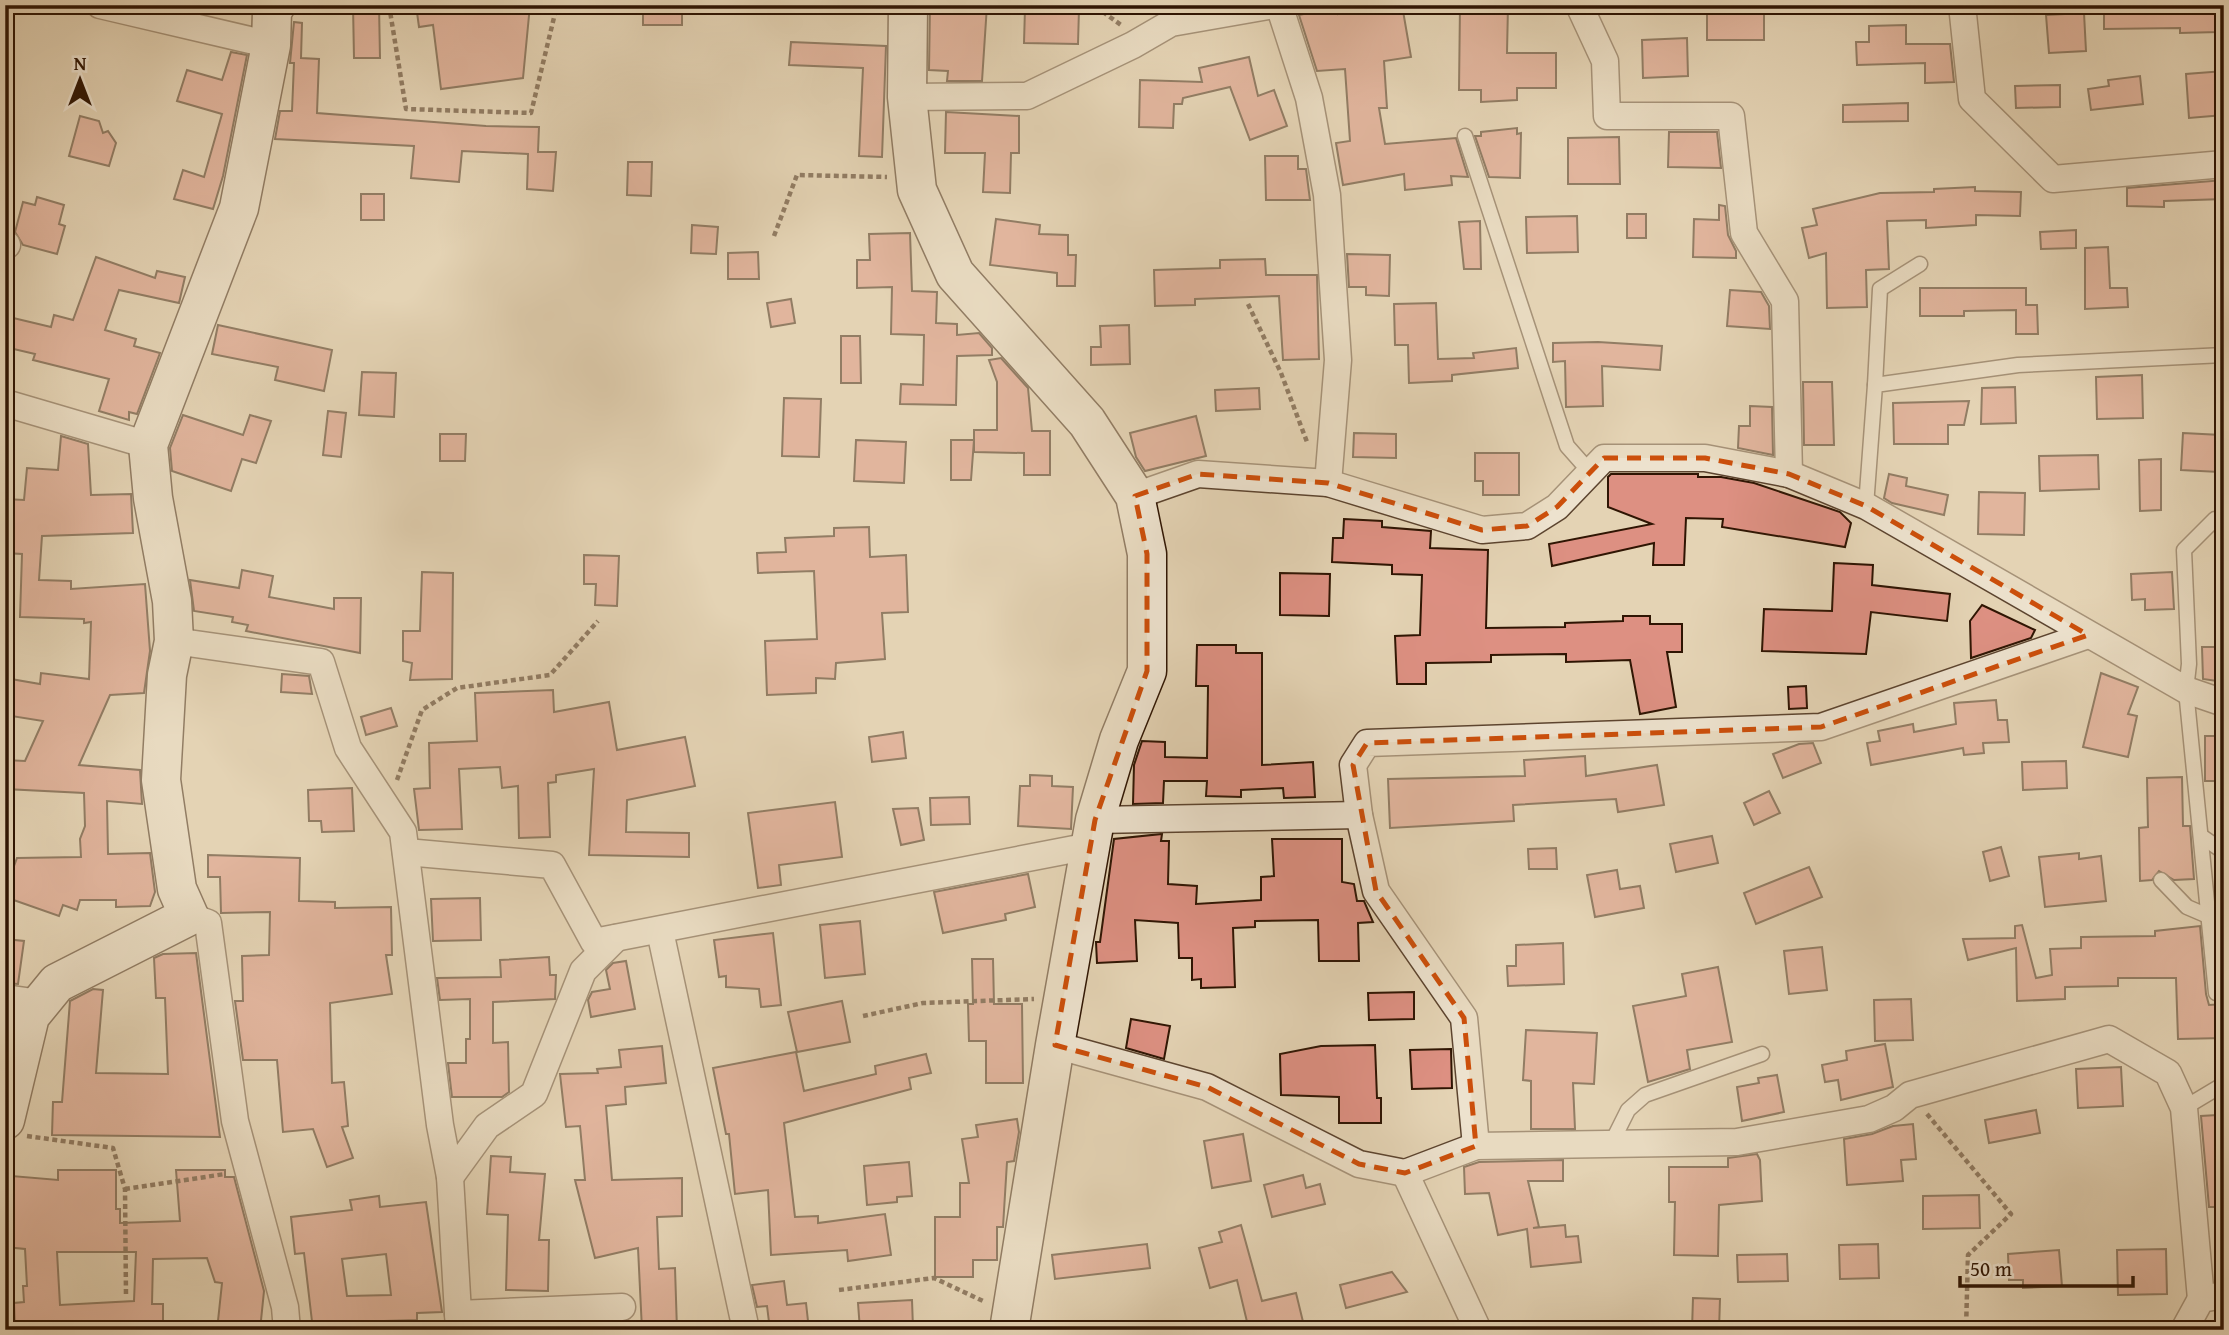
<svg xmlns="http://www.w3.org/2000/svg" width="2229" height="1335" font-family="'Gentium Book Plus',serif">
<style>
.building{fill:#dd9082;stroke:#2f1503;stroke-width:2;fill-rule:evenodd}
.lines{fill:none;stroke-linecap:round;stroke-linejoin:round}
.lane-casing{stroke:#5c442f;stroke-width:17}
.street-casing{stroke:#5c442f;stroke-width:29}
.secondary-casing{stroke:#2f1503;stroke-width:41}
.path{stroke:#2f1503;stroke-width:4.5;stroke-dasharray:5 3.5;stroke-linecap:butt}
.lane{stroke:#ede2ce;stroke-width:14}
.street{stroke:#ede2ce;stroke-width:26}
.secondary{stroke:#ede2ce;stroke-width:38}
.marked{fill:none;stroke:#cc4f0b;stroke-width:5;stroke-dasharray:14 9;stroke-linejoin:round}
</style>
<rect width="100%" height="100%" fill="#e4d3b4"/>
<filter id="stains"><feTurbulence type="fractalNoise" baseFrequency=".00286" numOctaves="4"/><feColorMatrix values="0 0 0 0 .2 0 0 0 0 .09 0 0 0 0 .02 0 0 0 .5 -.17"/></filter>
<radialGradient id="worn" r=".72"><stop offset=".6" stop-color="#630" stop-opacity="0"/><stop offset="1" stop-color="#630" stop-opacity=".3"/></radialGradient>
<g class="building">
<path d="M353 5H379L380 58H354Z"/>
<path d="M416 5H530L523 78 441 89 433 25 419 27Z"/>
<rect x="643" y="5" width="39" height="20"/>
<path d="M930 5H987L982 81H947L948 71 929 70Z"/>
<path d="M1391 5H1402L1411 57 1384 61 1387 108H1379L1385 144 1456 138 1468 177 1451 176 1452 185 1405 190 1404 174 1343 185 1336 143 1350 141 1345 69 1317 71 1299 15 1337 7 1338 14Z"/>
<path d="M1460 5 1508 6 1507 53H1556V88H1517V100L1481 102V90H1459Z"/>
<rect x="1707" y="5" width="57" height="35"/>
<path d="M2179 5H2217L2218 32 2180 33V28L2104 29V8Z"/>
<path d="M1025 8 1079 9 1078 44 1024 43Z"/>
<path d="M2084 13 2086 51 2049 53 2046 15Z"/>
<path d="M294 22 302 23 301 58 319 59 317 113 486 126 539 127 538 152H556L553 191 527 189 528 154 462 151 459 182 411 178 414 146 275 139 280 111H292L294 63H290Z"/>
<path d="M1906 25V44H1950L1954 82 1925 83V63L1857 65 1856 42H1869V26Z"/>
<path d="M1687 38 1688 76 1643 78 1642 40Z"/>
<path d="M791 42 886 46 882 157 859 156 863 68 789 65Z"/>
<path d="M231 52 247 55 223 176 213 209 174 199 183 170 204 177 222 114 177 101 187 70 222 80Z"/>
<path d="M1249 57 1258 96 1274 90 1287 126 1250 140 1230 87 1183 98 1182 104H1174L1173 128 1139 127 1140 80 1202 82 1199 68Z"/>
<path d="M2224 71V115L2189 118 2186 74Z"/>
<path d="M2140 76 2143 104 2091 110 2088 89 2109 86 2108 80Z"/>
<path d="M2060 85V107L2016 108 2015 86Z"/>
<path d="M1908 103V121L1843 122V105Z"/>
<path d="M946 112 1019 116V153H1011L1010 193 983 192 985 153H945Z"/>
<path d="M80 116 99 121 103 133 108 131 116 143 109 166 69 156Z"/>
<path d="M1517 128V134L1521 133 1520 178 1489 177 1475 136H1481V132Z"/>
<path d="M1669 132H1717L1721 168 1668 167Z"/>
<path d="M1619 137 1620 184H1568V138Z"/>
<path d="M1265 156H1298V169H1306L1310 200H1266Z"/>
<path d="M628 162H652L651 196 627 195Z"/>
<path d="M2224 180V199L2164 201V207L2127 206V188Z"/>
<path d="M1975 187V191L2021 192 2020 216 1976 215V225L1926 228V220L1887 221 1889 269 1866 270 1867 307 1827 308 1826 253 1809 258 1802 228 1817 225 1813 209 1880 193 1934 192V189Z"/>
<rect x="361" y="194" width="23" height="26"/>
<path d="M37 197 64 205 59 224 65 226 57 254 23 245 15 232 23 202 35 205Z"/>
<path d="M1719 205 1725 206 1728 235 1736 251V258L1693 257 1694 219 1719 220Z"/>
<rect x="1627" y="214" width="19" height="24"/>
<path d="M1577 216 1578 252 1527 253 1526 217Z"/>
<path d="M996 219 1040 225 1039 234 1068 235V255H1076L1075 286H1057V273L990 265Z"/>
<path d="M1480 221 1481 269H1464L1459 222Z"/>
<path d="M692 225 718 227 716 254 691 253Z"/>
<path d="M2076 230V248L2041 249 2040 232Z"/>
<path d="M910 233 912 291 937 292 936 323 957 324V335L979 333 992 348V355L957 356 956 405 900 404 901 384 923 385 924 335 891 334 892 287 857 288V260H870L869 234Z"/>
<path d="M2108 247 2110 288H2127L2128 307 2085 309V248Z"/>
<path d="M758 252 759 279H728V253Z"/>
<path d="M1347 254 1390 255 1389 296 1366 295V287H1349Z"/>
<path d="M96 257 155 278 157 271 185 277 179 303 119 290 105 330 136 339 134 346 160 353 137 414 129 412V420L99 411 109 379 33 360 35 354 5 347V316L51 327 54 315 73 320Z"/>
<path d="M1265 259 1266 275H1317L1319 359 1283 360 1279 296 1195 299V305L1155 306 1154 270 1220 268V260Z"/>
<path d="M1920 288H2026V305H2037L2038 334H2016V310L1964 311V316H1920Z"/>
<path d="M1730 290 1761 292 1769 306 1770 329 1727 326Z"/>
<path d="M791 299 795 323 771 327 767 303Z"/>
<path d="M1436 303 1438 359 1474 358 1473 353 1516 348 1518 368 1452 375V381L1409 383 1408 345H1395L1394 304Z"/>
<path d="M218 325 332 350 324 391 275 380 278 367 212 354Z"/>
<path d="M1129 325 1130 364 1091 365V347H1101L1100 326Z"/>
<path d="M841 336H860L861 383H841Z"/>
<path d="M1598 342 1662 346 1660 370 1602 366 1603 406 1566 407 1565 361 1553 362V343Z"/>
<path d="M1001 358 1028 388 1032 431H1050V475H1024V453L974 452V430H997V382L989 360Z"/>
<path d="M362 372 396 373 394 417 359 415Z"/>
<path d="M2142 375 2143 418 2097 419 2096 377Z"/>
<path d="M1803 382H1832L1834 445H1804Z"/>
<path d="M2015 387 2016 423 1981 424 1982 388Z"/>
<path d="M1259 388 1260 409 1216 411 1215 390Z"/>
<path d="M784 398 821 399 819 457 782 456Z"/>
<path d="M1969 401 1964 425H1948V444H1894L1893 403Z"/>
<path d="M1750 406 1772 407 1773 455 1738 448 1739 426H1750Z"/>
<path d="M328 411 346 413 341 457 323 455Z"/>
<path d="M183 415 243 435 250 415 271 421 256 463 242 459 231 491 172 471 170 448Z"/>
<path d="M1196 416 1206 456 1145 471 1136 457 1130 433Z"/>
<path d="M1354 433 1396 434V458L1353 457Z"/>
<path d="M2183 433 2221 435 2219 472 2181 470Z"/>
<path d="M440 434H466L465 461H440Z"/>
<path d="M61 436 88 444 91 495 131 494 133 533 42 536 39 580 71 581V589L145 584 150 651 144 693 110 695 79 765 140 770 142 804 107 801 108 854 150 853 155 892 150 906 116 907V900H80L77 910 63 905 59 916 5 897V866H14L17 858 81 857 80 839 85 826 84 793 5 789V760L25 761 43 721 5 715V678L40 684 41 673 89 679 91 622 84 623V619L20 617 22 554 5 553V499L24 500 27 468 58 470Z"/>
<path d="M856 440 906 442 904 483 854 481Z"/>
<path d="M951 440H974L971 480H951Z"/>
<path d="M1475 453H1519V495H1483V481H1475Z"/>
<path d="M2098 455 2099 489 2040 491 2039 456Z"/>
<path d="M2161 459V510L2140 511 2139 460Z"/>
<path d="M1611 474H1698V477H1721L1754 483 1840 512 1851 523 1845 547 1722 527 1723 519 1686 518 1684 565H1653L1654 543 1552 566 1549 544 1652 524 1608 507V477Z"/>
<path d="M1889 474 1907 478 1906 486 1948 495 1944 515 1892 503 1884 498Z"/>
<path d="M1979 492 2025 493 2024 535 1978 534Z"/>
<path d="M1344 519 1382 521V527L1431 531 1430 548 1488 550 1486 628 1565 627V623L1623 621V616H1650V624H1682V652H1667L1676 707 1640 714 1630 660 1566 662V654L1491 655V662L1426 663V684H1397L1395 636 1420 635 1422 575 1392 574V565L1332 562 1333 538H1343Z"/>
<path d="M869 527 870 557 906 555 908 612 882 613 885 659 836 663 835 679 816 678V693L767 695 765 641 817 639 814 571 758 573 757 553 786 552 785 538 834 536V528Z"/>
<path d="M584 555 619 556 617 606 595 605 596 584H584Z"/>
<path d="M1834 563 1873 565 1872 585 1950 594 1947 621 1871 612 1866 654 1762 651 1764 609 1832 611Z"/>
<path d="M242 570 273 576 269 597 334 609V598H361L360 653 246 631 248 625 232 622 233 617 194 611 190 580 239 588Z"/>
<path d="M422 572 453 573 452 679 410 680 412 663 403 661V631H420Z"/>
<path d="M2172 572 2174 609 2145 610V599L2132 600 2131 574Z"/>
<path d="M1280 573 1330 574 1329 616 1280 615Z"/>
<path d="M1982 605 2035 630 2031 638 1971 658 1970 621Z"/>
<path d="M1197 645H1236V653H1262V765L1313 762 1315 797 1284 798 1283 788 1241 790V797L1206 796 1207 781H1164L1163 803 1133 804 1134 765 1142 741 1165 742V757L1207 758 1208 686H1196Z"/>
<path d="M2202 647H2224V682L2203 679Z"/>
<path d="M2101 673 2138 687 2128 714 2137 716 2128 757 2083 747Z"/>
<path d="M282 674 309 676 312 694 281 692Z"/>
<path d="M1806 686 1807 708 1789 709 1788 687Z"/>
<path d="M553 690 554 712 609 702 617 750 685 737 695 786 627 800 626 832 689 833V857L589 855 594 769 556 775V782L548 783 550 837 519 838 518 786 502 788 500 767 459 769 462 829 419 830 414 789 430 788 429 743 477 741 475 693Z"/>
<path d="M1996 700 1998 720H2007L2009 742 1983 743 1984 753 1964 755 1963 748 1871 765 1867 743 1880 741 1878 731 1913 724 1914 732 1956 724 1954 703Z"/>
<path d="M391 708 397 726 366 735 361 717Z"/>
<path d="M903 732 906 758 872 762 869 737Z"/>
<rect x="2205" y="736" width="19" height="45"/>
<path d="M1813 743 1821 763 1783 778 1773 754 1799 744Z"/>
<path d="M1585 756 1586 776 1657 765 1664 805 1618 812 1616 799 1513 805 1514 821 1390 828 1388 779 1525 776 1524 760Z"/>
<path d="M2066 761 2067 788 2023 790 2022 762Z"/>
<path d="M1030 775 1052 776V786L1073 787 1071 829 1018 826 1020 786H1030Z"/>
<path d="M2182 777 2183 826H2190L2194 879 2174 880 2159 871 2152 880 2140 881 2139 828 2148 827 2147 778Z"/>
<path d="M352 788 354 831 322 832 321 821H309L308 790Z"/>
<path d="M1769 791 1780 813 1754 825 1744 803Z"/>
<path d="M969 797 970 824 931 825 930 798Z"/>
<path d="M835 802 842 857 779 865 781 885 758 888 748 813Z"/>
<path d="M918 808 924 840 901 845 893 809Z"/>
<path d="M1162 834 1161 841H1169L1168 884 1197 886 1196 904 1261 900V877L1274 876 1272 839H1342V882L1354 884 1357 901H1364L1373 922 1358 923 1359 961H1319L1318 920 1255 921V927L1233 928 1235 987 1201 988V979L1192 980V958H1179L1178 923 1135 920 1137 961 1097 963 1096 942H1100L1114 839Z"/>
<path d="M1712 836 1718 863 1676 872 1670 844Z"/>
<path d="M2001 847 2009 876 1990 881 1983 852Z"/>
<path d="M1556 848 1557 869H1529L1528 849Z"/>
<path d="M2079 853V859L2101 856 2106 901 2045 907 2039 857Z"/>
<path d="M208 855 300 858 299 901 335 902V908L391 907 392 955H386L392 994 330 1003 332 1083 344 1082 348 1126 342 1127 353 1158 327 1167 313 1129 283 1132 277 1060H243L235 1001H243L242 956 269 955 270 912 221 913 220 877H208Z"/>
<path d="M1809 867 1822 897 1756 924 1744 893Z"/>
<path d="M1617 870 1620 889 1640 886 1644 908 1595 917 1587 875Z"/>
<path d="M1028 874 1035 907 1005 914 1006 920 943 933 934 892Z"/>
<path d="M480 898 481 940 433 941 431 899Z"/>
<path d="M860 921 865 974 825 978 820 925Z"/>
<path d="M2022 925 2036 978 2052 975 2050 949 2081 948V937L2155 936V931L2200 926 2206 994 2209 1005 2224 1004V1038L2178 1039 2176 978H2118V986L2065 987V999L2017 1001 2016 948 1968 960 1963 939 2015 938V926Z"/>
<path d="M773 933 781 1005 761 1007 759 989 726 987V976L719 977 714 940Z"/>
<path d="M5 939 24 941 18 984 5 983Z"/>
<path d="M1563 943 1564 984 1508 986 1507 966H1516V945Z"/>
<path d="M1822 947 1827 990 1789 994 1784 951Z"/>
<path d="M196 953 220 1137 52 1135 53 1102H62L70 1001 93 989 103 990 96 1073 168 1074 165 998H156L154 958 163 954Z"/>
<path d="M549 957 550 975H556L555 999 493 1002V1043L508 1042 509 1092 502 1097H452L448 1063H466V1039H470V999L440 1000 437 978 501 977 500 960Z"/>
<path d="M972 959H993L994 1004H1022L1023 1083H986V1041H969L968 1004H973Z"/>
<path d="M626 961 635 1009 591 1017 588 1000 592 992 610 989 606 970 613 963Z"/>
<path d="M1718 967 1732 1042 1687 1050 1690 1069 1648 1082 1633 1006 1686 996 1682 974Z"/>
<path d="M1414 992V1019L1369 1020 1368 993Z"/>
<path d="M1911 999 1913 1040 1875 1041 1874 1000Z"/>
<path d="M842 1001 850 1042 797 1052 788 1012Z"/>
<path d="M1131 1019 1170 1026 1164 1059 1126 1048Z"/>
<path d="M1526 1030 1597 1033 1594 1084 1573 1083 1575 1129H1531V1081L1523 1080Z"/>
<path d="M1885 1044 1893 1087 1841 1100 1838 1080 1825 1082 1822 1065 1847 1060 1846 1051Z"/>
<path d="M1375 1045 1377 1098H1381V1123H1339V1097L1281 1095 1280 1054 1321 1046Z"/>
<path d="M662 1046 666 1083 625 1087 626 1104 606 1106 612 1180 682 1178V1216L657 1217 659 1269 675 1268 677 1330H642L638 1248 595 1258 575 1180H585L580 1126 566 1127 560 1074 598 1073 597 1069 621 1067 619 1050Z"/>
<path d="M1451 1049 1452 1088 1412 1089 1410 1050Z"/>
<path d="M796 1052 804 1091 876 1074 875 1066 926 1054 931 1073 909 1078 911 1089 784 1123 795 1217 818 1216V1223L885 1214 891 1255 848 1261 847 1250 771 1255 768 1190 735 1194 729 1134H726L713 1068Z"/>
<path d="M2121 1067 2123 1106 2078 1108 2076 1069Z"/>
<path d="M1777 1075 1784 1112 1742 1121 1737 1087 1759 1083 1758 1078Z"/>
<path d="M2036 1110 2040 1133 1989 1143 1985 1120Z"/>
<path d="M2217 1115 2219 1169H2224V1207H2209L2201 1116Z"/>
<path d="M1017 1119 1019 1132 1014 1161 1007 1162 1003 1227H997V1260H973V1277H935V1217H960V1183H969L962 1139 978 1137 976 1125Z"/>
<path d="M1913 1124 1916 1159 1901 1160 1903 1181 1847 1185 1844 1139 1872 1134 1893 1126Z"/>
<path d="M1243 1134 1251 1181 1212 1188 1204 1141Z"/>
<path d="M1757 1154 1760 1160 1762 1201 1719 1205 1718 1256 1674 1255 1675 1202H1669V1167H1728V1158Z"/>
<path d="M491 1156 511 1157 510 1172 545 1174 539 1240H549L548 1291 506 1290 508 1215 487 1214Z"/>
<path d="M1563 1160V1181H1528L1539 1227 1533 1228 1565 1225 1566 1237 1578 1236 1581 1262 1531 1267 1527 1229 1498 1235 1489 1193 1465 1194 1464 1167 1479 1162Z"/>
<path d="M909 1162 912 1196 897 1197V1202L867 1205 864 1166Z"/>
<path d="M58 1170H116V1209H120V1223L180 1221 176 1170H225V1177H234L264 1291 260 1330H235V1324L218 1321 222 1283 215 1282 207 1258 153 1259 152 1304H163V1330H119V1323L15 1330 14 1303 24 1302 23 1286H27L25 1249 5 1247V1218L8 1219 12 1176 58 1180ZM57 1252H136L134 1301 60 1305Z"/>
<path d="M1303 1175 1306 1188 1320 1184 1325 1204 1272 1217 1264 1185Z"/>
<path d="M1979 1195 1980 1228 1923 1229V1196Z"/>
<path d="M379 1196 380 1207 426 1202 442 1312 417 1313V1320L351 1322 350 1330H313L304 1253 295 1254 291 1217 352 1210 350 1200ZM386 1254 391 1295 347 1296 342 1259Z"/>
<path d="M1241 1225 1262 1301 1296 1293 1305 1330H1249L1237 1280 1210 1288 1199 1248 1222 1242 1219 1232Z"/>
<path d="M1147 1244 1150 1268 1055 1279 1052 1255Z"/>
<path d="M1878 1244 1879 1278 1840 1279 1839 1245Z"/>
<path d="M2166 1249 2167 1294 2118 1295 2117 1250Z"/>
<path d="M2059 1250 2062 1286 2023 1288V1280H2009L2008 1254Z"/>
<path d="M1787 1254 1788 1281 1738 1282 1737 1255Z"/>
<path d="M1392 1272 1407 1292 1346 1308 1340 1285Z"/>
<path d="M784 1281 787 1305 806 1303 809 1330H770L767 1306 757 1307 752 1285Z"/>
<path d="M1693 1298 1720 1299 1719 1330H1692Z"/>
<path d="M912 1300 913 1328 860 1330 858 1303Z"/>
</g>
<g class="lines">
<g class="lane-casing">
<g id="lane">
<path d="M1465 136 1567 446 1590 472"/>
<path d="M1875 385 1880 289 1920 264"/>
<path d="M1866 506 1875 385 2018 365 2224 355"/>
<path d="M2224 519H2215L2184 550 2189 664 2186 690 2216 993H2224"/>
<path d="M2201 836 2224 852"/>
<path d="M2161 880 2187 907 2208 916"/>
<path d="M2184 1108 2224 1084"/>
<path d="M1611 1144 1628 1110 1645 1095 1762 1054"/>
</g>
</g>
<g class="street-casing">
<g id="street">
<path d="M100 5 271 45"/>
<path d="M1279 5 1309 98 1327 195 1338 360 1328 483"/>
<path d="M1579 5 1605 61 1607 116H1731L1744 233 1785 301 1789 474"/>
<path d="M1962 5 1972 99 2053 179 2224 164"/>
<path d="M907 97 1027 96 1133 45 1171 23 1273 5"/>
<path d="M5 244 7 245"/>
<path d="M5 403 148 445"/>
<path d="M1135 496 1198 474 1328 483 1482 530 1527 526 1557 507 1604 458H1705L1789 474 1866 506 2186 690 2224 703"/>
<path d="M174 641 321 662 348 748 403 832 440 1125 450 1177 459 1330"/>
<path d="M1095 820 1359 815"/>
<path d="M406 852 552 865 594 942 1090 846"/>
<path d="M189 916 208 923 235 1121 285 1307 287 1330"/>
<path d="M660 931 746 1330"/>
<path d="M5 998 40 1003"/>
<path d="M1055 1045 1207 1087 1359 1164 1405 1173 1476 1146 1737 1142 1869 1119 1894 1108 1910 1095 2109 1039 2168 1073 2184 1108 2201 1299"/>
<path d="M1476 1146 1464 1018 1376 891 1359 815 1353 765 1367 743 1821 727 2088 635"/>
<path d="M1405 1173 1478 1330"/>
<path d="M450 1177 487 1126 534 1094 583 971 616 938"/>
<path d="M458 1314 622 1307"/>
<path d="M2184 1330 2201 1299 2224 1295"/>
</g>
</g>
<g class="secondary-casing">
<g id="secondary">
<path d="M908 5 907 97 917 190 955 274 1087 422 1135 496 1147 554V671L1119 740 1095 820 1055 1045 1009 1330"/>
<path d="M5 1120 30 1016 57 983 189 916 177 889 161 780 167 675 174 641 172 601 153 498 148 445 239 208 271 45 272 11 276 5"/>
</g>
</g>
<g class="path">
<path d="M389 5 406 109 531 113 557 5"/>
<path d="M1078 5 1103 12 1121 25"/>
<path d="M774 236 797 175 887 177"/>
<path d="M1248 304 1281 373 1307 442"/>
<path d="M397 780 422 710 457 688 550 675 598 621"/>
<path d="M863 1016 923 1003 1034 999"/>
<path d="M1927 1114 2011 1214 1968 1255 1966 1330"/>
<path d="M27 1136 113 1148 125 1189 126 1297"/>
<path d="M125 1189 225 1174"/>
<path d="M839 1290 934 1278 983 1301"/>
</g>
<use href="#lane" class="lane"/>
<use href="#street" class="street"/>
<use href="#secondary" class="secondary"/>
</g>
<path d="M0 0H2229V1335H0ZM1604 458H1705L1789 474 1866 506 2088 635 1821 727 1367 743 1353 765 1376 891 1464 1018 1476 1146 1405 1173 1359 1164 1207 1087 1055 1045 1095 820 1147 671V554L1135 496 1198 474 1328 483 1482 530 1527 526 1557 507Z" fill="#e4d3b4" fill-opacity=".55" fill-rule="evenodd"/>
<path class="marked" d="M1604 458H1705L1789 474 1866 506 2088 635 1821 727 1367 743 1353 765 1376 891 1464 1018 1476 1146 1405 1173 1359 1164 1207 1087 1055 1045 1095 820 1147 671V554L1135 496 1198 474 1328 483 1482 530 1527 526 1557 507Z"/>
<rect width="2229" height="1335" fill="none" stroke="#e4d3b4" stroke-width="28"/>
<rect x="7" y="7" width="2215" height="1321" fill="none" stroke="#2f1503" stroke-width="3.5"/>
<rect x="14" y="14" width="2201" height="1307" fill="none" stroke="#2f1503" stroke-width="2"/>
<g transform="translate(80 80)" stroke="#ede2ce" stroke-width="5" paint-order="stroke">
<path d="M0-5L12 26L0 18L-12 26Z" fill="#2f1503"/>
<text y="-10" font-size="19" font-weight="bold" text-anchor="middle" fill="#2f1503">N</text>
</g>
<path d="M1960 1276v10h173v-10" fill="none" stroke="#2f1503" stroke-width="3.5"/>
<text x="1970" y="1276" font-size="21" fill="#2f1503" stroke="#ede2ce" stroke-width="5" paint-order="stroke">50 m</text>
<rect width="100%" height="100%" filter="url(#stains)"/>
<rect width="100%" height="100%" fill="url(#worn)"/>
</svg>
